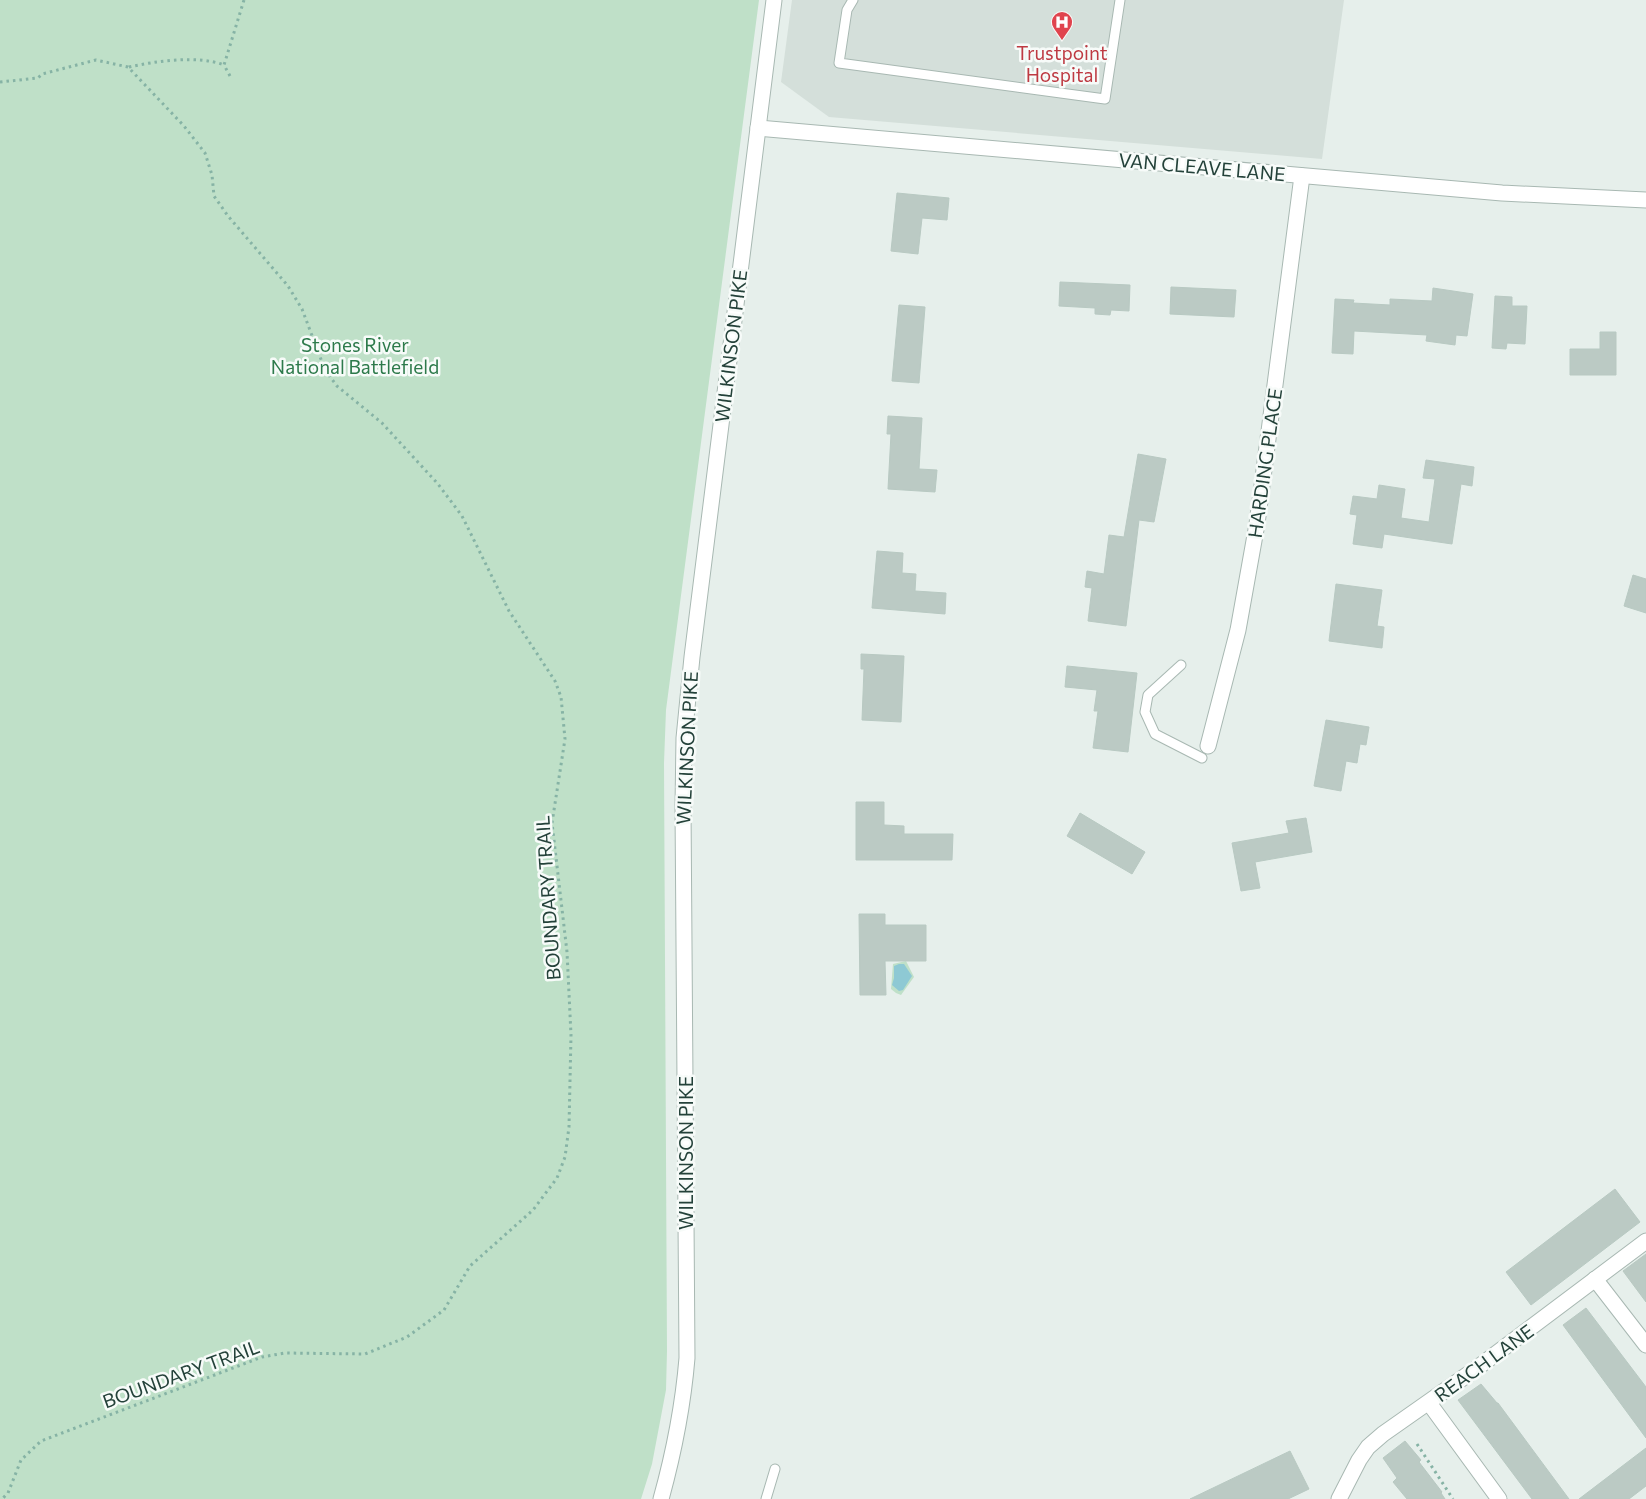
<svg xmlns="http://www.w3.org/2000/svg" width="1646" height="1499" font-family="Commissioner,sans-serif">
<style>
.built{fill:#d4dfda}
.green{fill:#bfe0c8}
.water{fill:#8ec9d4}
.building{fill:#bbcac4;stroke:#b8c9c2}
.lines{fill:none;stroke-linecap:round;stroke-linejoin:round}
.lane-casing{stroke:#a8b8b2;stroke-width:11}
.street-casing{stroke:#a8b8b2;stroke-width:17}
.path{stroke:#86b3a5;stroke-width:3;stroke-dasharray:2.5 4;stroke-linecap:butt}
.lane{stroke:#fff;stroke-width:9}
.street{stroke:#fff;stroke-width:15}
.labels{text-anchor:middle;stroke-width:5;stroke-linejoin:round;paint-order:stroke}
.health-label{font-size:19px;fill:#be3a42;stroke:#f7fbf9}
.street-label{font-size:19px;fill:#24423a;stroke:#f7fbf9}
.park-label{font-size:19px;fill:#2d7a4b;stroke:#f7fbf9}
</style>
<rect width="100%" height="100%" fill="#e6efeb"/>
<path class="built" d="M792 0H1344L1322 159 829 117 781 82Z"/>
<g class="green">
<path d="M0 0H759L666 710 664 763 667 1351 666 1390 652 1464 641 1499H0Z"/>
<path d="M906 961 914 977 901 995 896 993 891 989 893 964Z"/>
</g>
<path class="water" d="M899 964H904L912 976 903 990 899 991 892 985 894 978V966Z"/>
<g class="building">
<path d="M897 193 949 198 947 220 922 218 918 254 891 251Z"/>
<path d="M1060 282 1130 285 1129 311 1111 310 1110 315 1095 314V308L1059 306Z"/>
<path d="M1171 287 1236 290 1234 317 1170 314Z"/>
<path d="M1433 288 1473 294 1467 336 1456 335 1455 345 1426 341 1427 335 1354 331 1353 354 1332 353 1335 299 1354 300 1353 303 1390 305V299L1432 301Z"/>
<path d="M1495 296 1512 297V306H1527L1525 344 1507 343 1506 349 1492 348Z"/>
<path d="M899 305 925 307 919 383 892 381Z"/>
<path d="M1600 332H1616V375H1570V349H1600Z"/>
<path d="M888 416 922 418 919 469 937 470 935 492 888 489 891 434H887Z"/>
<path d="M1138 454 1166 459 1154 522 1139 520 1126 626 1088 621 1092 588 1085 587 1087 571 1104 574 1109 535 1124 537Z"/>
<path d="M1426 460 1474 467 1472 486 1461 484 1452 544 1384 534 1382 548 1353 544 1357 515 1350 514 1353 496 1377 499 1379 485 1405 489 1401 518 1429 522 1435 479 1423 478Z"/>
<path d="M877 551 903 553 902 573 916 574 915 591 946 593 945 614 872 608Z"/>
<path d="M1633 575 1646 579V613L1624 606Z"/>
<path d="M1336 584 1382 590 1377 626 1384 627 1382 648 1329 641Z"/>
<path d="M861 654 904 656 901 722 862 720 864 669H861Z"/>
<path d="M1067 666 1137 673 1128 752 1093 748 1098 711H1094L1097 690 1065 687Z"/>
<path d="M1326 720 1369 727 1366 745 1360 744 1357 763 1346 761 1341 791 1314 786Z"/>
<path d="M856 802H884V825L904 826V834H953L952 860H856Z"/>
<path d="M1080 813 1145 852 1132 874 1067 836Z"/>
<path d="M1306 818 1312 852 1255 862 1260 888 1241 891 1232 843 1289 833 1286 821Z"/>
<path d="M859 914H885V925H926V961H885L886 995H860Z"/>
<path d="M1615 1189 1640 1222 1531 1305 1506 1272Z"/>
<path d="M1646 1254V1302L1623 1271Z"/>
<path d="M1586 1308 1646 1387V1438L1563 1325Z"/>
<path d="M1481 1384 1497 1403H1498L1569 1499H1532L1458 1400Z"/>
<path d="M1405 1441 1421 1460 1419 1462 1442 1492 1441 1493 1445 1499H1407L1393 1482 1397 1478 1383 1458Z"/>
<path d="M1646 1448V1486L1629 1499H1579Z"/>
<path d="M1290 1451 1309 1489 1288 1499H1190Z"/>
</g>
<g class="lines">
<g class="lane-casing">
<g id="lane">
<path d="M853 0 847 10 839 63 1105 99 1120 0"/>
<path d="M1181 665 1148 695 1145 712 1155 734 1202 758"/>
<path d="M766 1499 775 1469"/>
</g>
</g>
<g class="street-casing">
<g id="street">
<path d="M758 128 1502 193 1646 200"/>
<path d="M1208 746 1238 630 1257 524 1302 176"/>
<path d="M1595 1279 1646 1345"/>
<path d="M1429 1403 1499 1499"/>
<path d="M661 1499C674 1452 683 1406 687 1358L683 807 684 738 692 657 774 0"/>
<path d="M1339 1499 1359 1460 1368 1447 1383 1434 1477 1368 1646 1241"/>
</g>
</g>
<g class="path">
<path d="M129 67C156 61 198 55 224 65"/>
<path d="M230 76 224 65 244 0"/>
<path d="M0 82 38 78 42 74 96 60 128 67 184 126 205 153 212 175 214 196 228 216 288 286 302 309 325 370 337 386 382 423 438 484 462 516 509 611 555 681 561 697 565 739 552 823 567 952 571 1035 569 1127 565 1157 557 1178 533 1210 470 1266 444 1310 407 1337 365 1354 285 1353 262 1357 41 1441 21 1460 8 1493 2 1499"/>
<path d="M1417 1444 1453 1499"/>
</g>
<use href="#lane" class="lane"/>
<use href="#street" class="street"/>
</g>
<defs>
<g id="hospital-pin" transform="scale(1.125)"><path d="M0 17L-7.5 6A9.5 9.5 0 1 1 7.5 6Z" fill="#e0444e" stroke="#f7fbf9"/><path d="M-5-5h3v3.5h4V-5h3V5h-3V1.5h-4V5h-3Z" fill="#fff"/></g>
</defs>
<g fill-rule="evenodd">
<use href="#hospital-pin" x="1062" y="22"/>
</g>
<g class="labels">
<g class="health-label">
<text x="1062" y="60">Trustpoint<tspan x="1062" dy="22">Hospital</tspan></text>
</g>
<g class="street-label">
<text transform="translate(1202 167) rotate(5)" y="7">VAN CLEAVE LANE</text>
<text transform="translate(731 346) rotate(-83)" y="7">WILKINSON PIKE</text>
<text transform="translate(1265 463) rotate(-82)" y="7">HARDING PLACE</text>
<text transform="translate(687 748) rotate(-87)" y="7">WILKINSON PIKE</text>
<text transform="translate(548 898) rotate(-94)" y="7">BOUNDARY TRAIL</text>
<text transform="translate(686 1153) rotate(-90)" y="7">WILKINSON PIKE</text>
<text transform="translate(1484 1363) rotate(-36)" y="7">REACH LANE</text>
<text transform="translate(181 1374) rotate(-20)" y="7">BOUNDARY TRAIL</text>
</g>
<g class="park-label">
<text x="355" y="352">Stones River<tspan x="355" dy="22">National Battlefield</tspan></text>
</g>
</g>
</svg>
